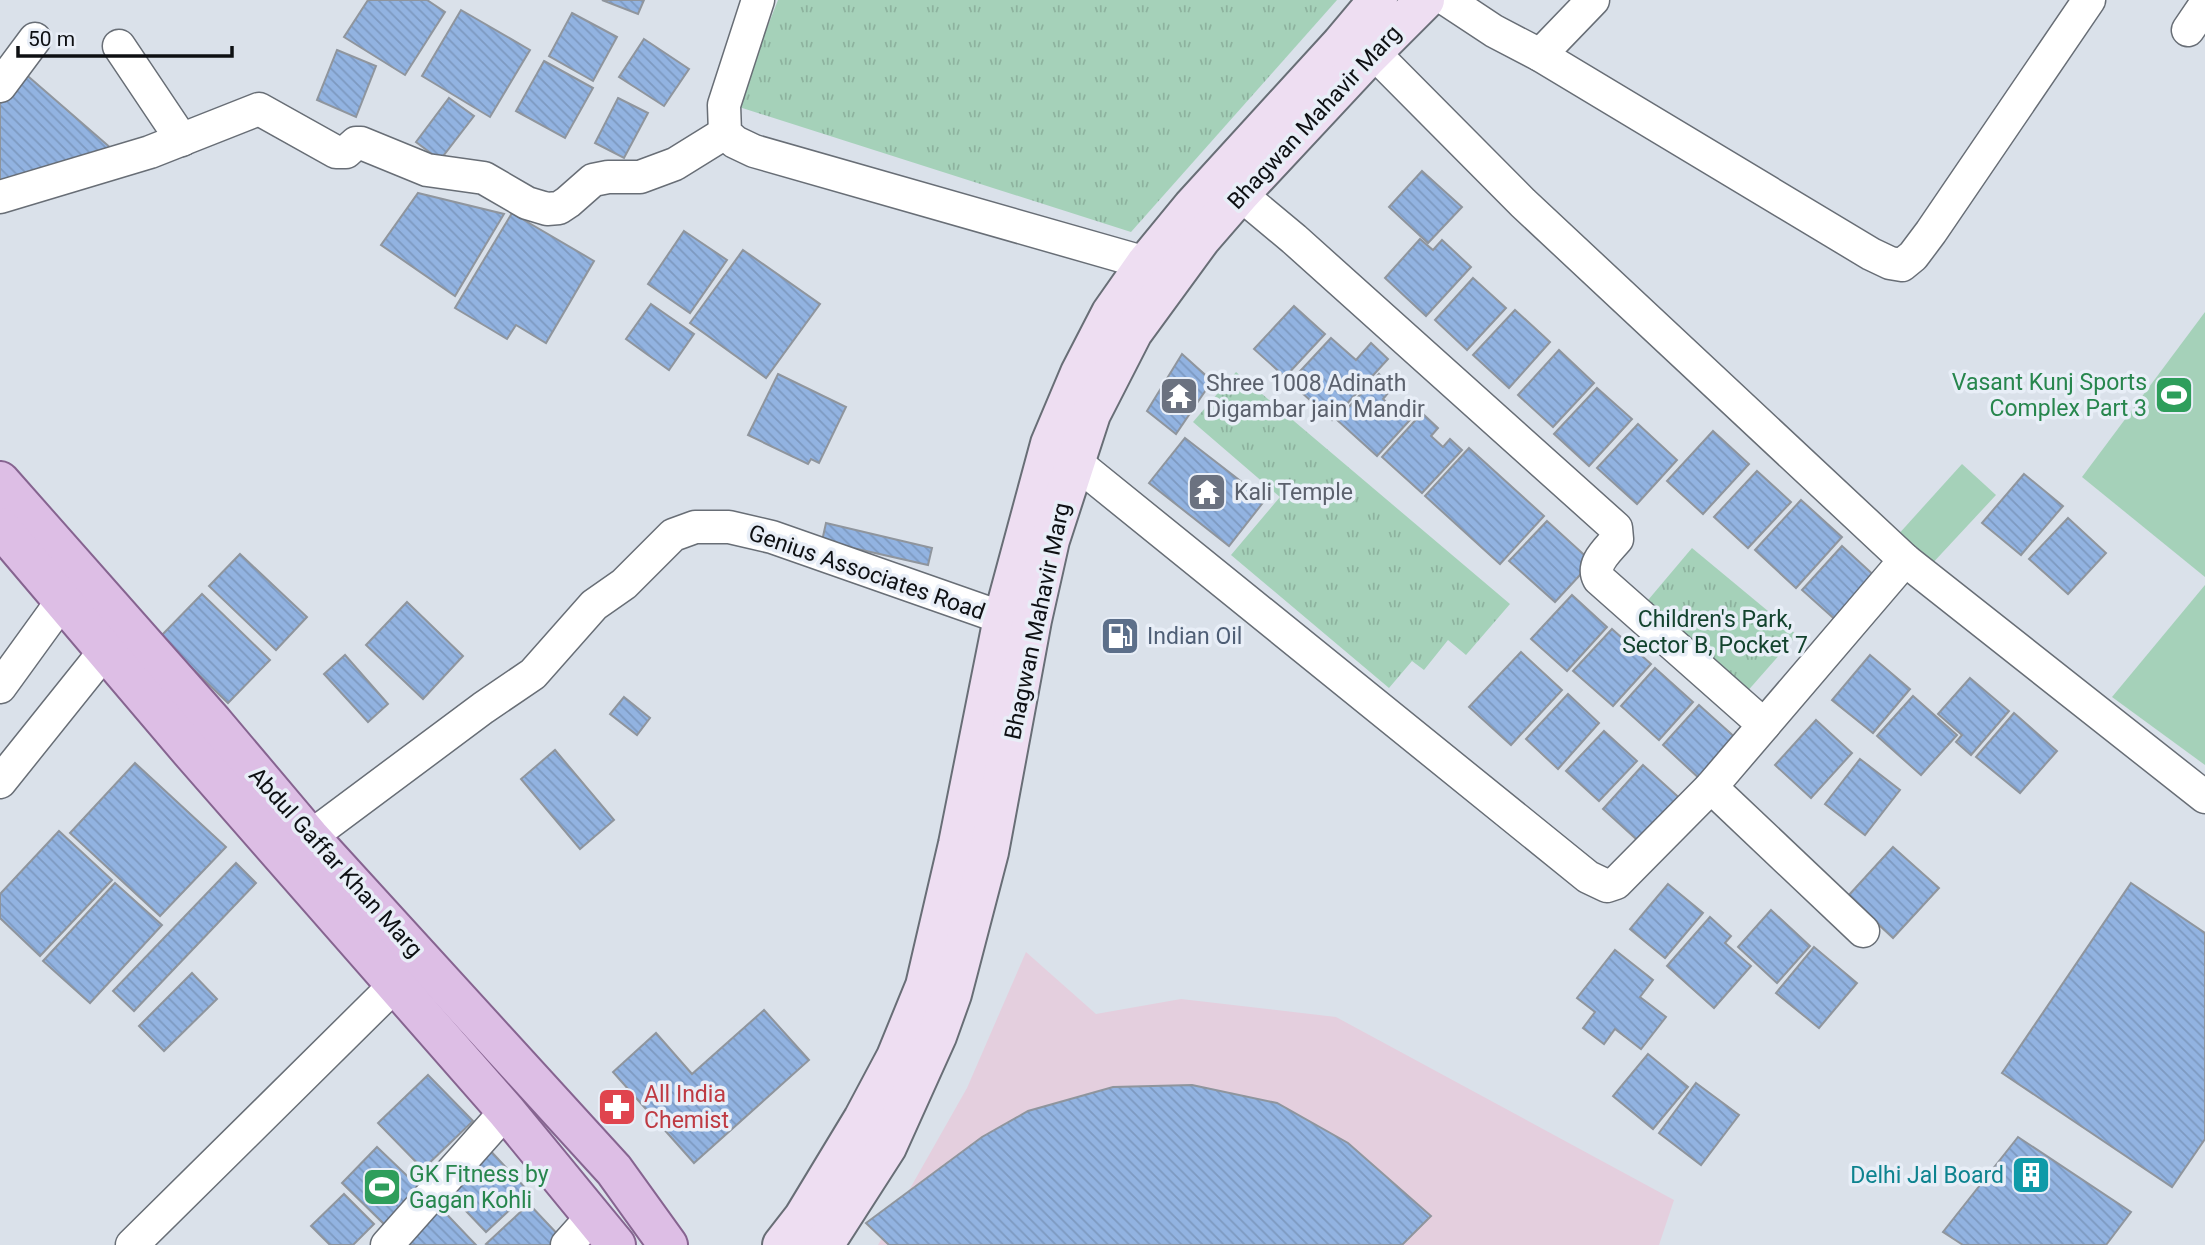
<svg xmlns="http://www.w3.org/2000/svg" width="2205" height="1245" font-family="Roboto,sans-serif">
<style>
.commercial{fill:#e4cfde}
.green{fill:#a5d1b9}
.park{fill:url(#park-tufts)}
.building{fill:url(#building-back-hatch);stroke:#8f959d;stroke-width:2}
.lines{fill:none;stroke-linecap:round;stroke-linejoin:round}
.street-casing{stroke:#686e76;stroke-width:35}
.secondary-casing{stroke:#686e76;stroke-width:42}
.primary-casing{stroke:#866490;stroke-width:42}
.street{stroke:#fff;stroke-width:32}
.secondary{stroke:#eedef2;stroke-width:38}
.primary{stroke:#ddbee5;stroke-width:38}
.labels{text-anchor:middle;stroke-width:7;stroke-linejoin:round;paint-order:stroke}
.street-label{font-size:23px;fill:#0e1013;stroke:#e8eef7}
.leisure-label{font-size:23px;fill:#27864d;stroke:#e8eef7;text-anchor:end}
.worship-label{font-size:23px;fill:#5b616d;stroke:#e8eef7;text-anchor:start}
.park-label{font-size:23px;fill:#13432e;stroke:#e8eef7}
.service-label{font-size:23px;fill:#4e5e75;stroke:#e8eef7;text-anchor:start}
.health-label{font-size:23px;fill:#be3a42;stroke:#e8eef7;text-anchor:start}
.culture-label{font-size:23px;fill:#0d838f;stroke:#e8eef7;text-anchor:end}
</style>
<defs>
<pattern id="park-tufts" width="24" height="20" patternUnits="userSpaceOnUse" patternTransform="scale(1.75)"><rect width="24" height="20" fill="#a5d1b9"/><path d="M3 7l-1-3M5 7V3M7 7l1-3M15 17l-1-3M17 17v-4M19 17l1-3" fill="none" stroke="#8db29e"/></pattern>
<pattern id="building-back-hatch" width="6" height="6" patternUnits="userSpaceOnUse" patternTransform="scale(1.75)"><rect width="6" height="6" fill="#92b3e1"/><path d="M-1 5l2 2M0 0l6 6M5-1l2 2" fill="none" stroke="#7d99c0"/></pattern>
</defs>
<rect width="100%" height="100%" fill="#dae1ea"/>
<path class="commercial" d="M1026 952 1096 1014 1181 999 1336 1017 1674 1200 1659 1245H878L967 1088Z"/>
<g class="green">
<path d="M2205 312V577L2082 477Z"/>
<path d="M1962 464 1996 495 1929 567 1896 537Z"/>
<path d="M2205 585V765L2112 697Z"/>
</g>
<g class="park">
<path d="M778 0H1337L1131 232 736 106Z"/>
<path d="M1236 372 1510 604 1466 655 1448 640 1424 670 1412 661 1389 688 1231 555 1280 497 1193 422Z"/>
<path d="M1692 548 1797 635 1730 711 1627 625Z"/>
</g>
<g class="building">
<path d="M368 0H427L445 12 405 75 344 37Z"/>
<path d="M602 0H644L638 14Z"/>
<path d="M461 10 530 50 490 117 422 76Z"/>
<path d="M572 13 617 37 593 81 549 56Z"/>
<path d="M644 39 689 69 664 106 619 77Z"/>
<path d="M337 50 376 66 356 117 317 100Z"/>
<path d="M544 61 593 88 565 138 516 111Z"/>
<path d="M22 71 120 156 0 188V104Z"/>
<path d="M449 98 474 116 440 160 416 142Z"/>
<path d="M618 98 648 113 624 158 595 143Z"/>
<path d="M1422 171 1462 207 1428 243 1389 207Z"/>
<path d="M418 193 504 214 455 296 381 245Z"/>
<path d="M512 213 594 261 546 343 516 325 507 339 455 308Z"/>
<path d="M684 231 727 260 690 313 648 284Z"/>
<path d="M1420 239 1433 250 1442 240 1471 267 1426 316 1385 278Z"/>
<path d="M743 250 820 304 766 378 690 323Z"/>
<path d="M1473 278 1506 308 1467 350 1435 320Z"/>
<path d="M651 304 694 334 669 370 626 339Z"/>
<path d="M1294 306 1325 334 1285 377 1254 349Z"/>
<path d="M1515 310 1550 342 1509 388 1473 355Z"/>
<path d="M1331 338 1356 360 1371 343 1388 359 1332 420 1290 382Z"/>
<path d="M1559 350 1594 383 1553 427 1518 395Z"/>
<path d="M1182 354 1212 381 1176 434 1147 411Z"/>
<path d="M778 374 846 407 819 463 811 459 808 464 748 435Z"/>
<path d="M1379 374 1393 387 1383 399 1396 411 1407 399 1419 410 1377 456 1337 420Z"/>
<path d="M1597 388 1632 419 1589 466 1554 434Z"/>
<path d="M1422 413 1438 428 1431 436 1443 447 1450 439 1462 450 1422 493 1382 457Z"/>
<path d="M1638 424 1677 460 1637 504 1597 468Z"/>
<path d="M1713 431 1749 464 1703 514 1667 481Z"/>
<path d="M1185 438 1265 500 1229 546 1149 483Z"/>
<path d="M1469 448 1544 516 1500 564 1425 496Z"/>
<path d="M1757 471 1791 502 1748 548 1714 517Z"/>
<path d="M2024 474 2063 506 2021 555 1982 523Z"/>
<path d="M1801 500 1842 537 1796 588 1755 550Z"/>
<path d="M2068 518 2106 553 2068 594 2029 559Z"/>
<path d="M1547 521 1592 562 1555 602 1509 561Z"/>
<path d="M826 523 932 548 928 565 822 541Z"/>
<path d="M1842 546 1878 579 1839 623 1802 590Z"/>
<path d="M240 554 307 617 276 650 209 586Z"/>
<path d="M202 594 270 660 228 703 160 637Z"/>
<path d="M1572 595 1607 627 1567 671 1531 639Z"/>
<path d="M407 602 463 656 423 699 366 645Z"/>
<path d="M1612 629 1651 664 1613 706 1573 671Z"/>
<path d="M1521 652 1562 690 1511 745 1469 707Z"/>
<path d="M345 655 388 704 368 722 324 674Z"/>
<path d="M1870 655 1910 689 1873 733 1832 700Z"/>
<path d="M1655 668 1693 702 1659 740 1621 706Z"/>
<path d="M1970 678 2009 711 1971 755 1956 742 1962 735 1938 714Z"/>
<path d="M1568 694 1599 723 1558 769 1526 739Z"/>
<path d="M1913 696 1957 735 1921 775 1877 736Z"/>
<path d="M624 697 650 718 637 735 610 714Z"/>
<path d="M1699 705 1738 740 1701 780 1663 745Z"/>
<path d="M2014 713 2057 751 2020 793 1976 757Z"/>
<path d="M1816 720 1852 753 1811 798 1775 765Z"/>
<path d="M1604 731 1637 761 1599 801 1566 771Z"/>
<path d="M555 750 614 820 580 849 521 779Z"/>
<path d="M1860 759 1900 790 1865 835 1825 804Z"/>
<path d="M135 763 226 847 160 916 70 833Z"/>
<path d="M1643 765 1685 803 1645 847 1603 809Z"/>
<path d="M59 831 112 880 40 956 0 918V894Z"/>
<path d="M1893 847 1939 888 1893 938 1848 896Z"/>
<path d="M236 863 256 883 134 1011 113 991Z"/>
<path d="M115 883 162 925 90 1003 43 961Z"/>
<path d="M2131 883 2205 933V1139L2172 1187 2002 1073Z"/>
<path d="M1668 884 1703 913 1665 958 1630 929Z"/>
<path d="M1771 910 1810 946 1777 983 1738 947Z"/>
<path d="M1710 917 1731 936 1725 943 1751 966 1714 1008 1667 966Z"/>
<path d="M1814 947 1857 983 1819 1028 1776 993Z"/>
<path d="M1615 950 1653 980 1640 997 1666 1017 1641 1049 1615 1029 1604 1044 1583 1028 1595 1012 1577 998Z"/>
<path d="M192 973 217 999 164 1051 139 1026Z"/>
<path d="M764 1010 809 1060 694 1163 613 1072 656 1033 692 1074Z"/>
<path d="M1648 1054 1688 1087 1653 1129 1613 1096Z"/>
<path d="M428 1075 473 1121 423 1169 378 1123Z"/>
<path d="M1696 1083 1739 1115 1701 1165 1659 1133Z"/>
<path d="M1192 1085 1277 1103 1348 1143 1431 1216 1402 1245H889L866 1223 982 1137 1028 1111 1113 1087Z"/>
<path d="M2018 1137 2131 1212 2106 1245H1963L1943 1232Z"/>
<path d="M486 1146 529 1192 486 1232 445 1189Z"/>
<path d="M377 1147 423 1191 387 1227 342 1183Z"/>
<path d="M344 1194 374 1224 353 1245H330L311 1226Z"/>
<path d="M435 1202 476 1245H402Z"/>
<path d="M529 1204 565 1242 562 1245H488L486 1244Z"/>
</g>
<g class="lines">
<g class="street-casing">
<g id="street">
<path d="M758 0 724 105 725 133 735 142 754 151 1146 263"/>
<path d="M1447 0 1494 31 1540 55 1871 254 1890 263 1902 265 1913 256 1931 232 2089 0"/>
<path d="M2188 30 2205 5"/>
<path d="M119 46 182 140"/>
<path d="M1373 52 1523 203 1905 560 2205 797"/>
<path d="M1540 55 1593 0"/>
<path d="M0 86 35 39"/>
<path d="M1240 194 1294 239 1616 528 1617 539C1607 551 1591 564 1599 579L1764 725"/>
<path d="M0 197 150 152 259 109 336 152H346L356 143H361L427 170 484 178 527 203 547 209 559 208 568 202 593 180 608 177H640L675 164 725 133"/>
<path d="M1074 461 1588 877 1607 886 1616 883 1711 787 1905 560"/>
<path d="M0 687 63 600"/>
<path d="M0 782 105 651"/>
<path d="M1711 787 1863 931"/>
<path d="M310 837 483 708 533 674 594 605 624 584 673 535 695 527H729L772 537 1003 618 1025 619"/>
<path d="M132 1245 396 984"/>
<path d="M387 1245 506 1111"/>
<path d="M567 1245 593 1216"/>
</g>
</g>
<g class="secondary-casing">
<g id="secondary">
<path d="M782 1245 803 1218 863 1119 896 1057 925 986 958 844 1003 618 1050 444 1080 373 1111 313 1146 263 1192 207 1341 44 1378 0"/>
<path d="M824 1245 887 1147 937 1036 952 994 989 852 1032 620 1050 540 1091 414 1133 332 1201 239 1240 194 1367 58 1425 0"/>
</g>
</g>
<g class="primary-casing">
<g id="primary">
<path d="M0 481 213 722 310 837 614 1170 668 1245"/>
<path d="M0 527 193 754 506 1111 616 1245"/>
</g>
</g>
<use href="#street" class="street"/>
<use href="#secondary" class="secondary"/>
<use href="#primary" class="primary"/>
</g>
<defs>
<g id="stadium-square" transform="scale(2.0125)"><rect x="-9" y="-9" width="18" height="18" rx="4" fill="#2e9e5b" stroke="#e8eef7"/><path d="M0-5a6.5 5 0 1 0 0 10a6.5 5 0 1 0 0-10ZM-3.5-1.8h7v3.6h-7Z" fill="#fff"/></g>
<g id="temple-square" transform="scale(2.0125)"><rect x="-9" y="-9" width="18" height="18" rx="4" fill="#6b7280" stroke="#e8eef7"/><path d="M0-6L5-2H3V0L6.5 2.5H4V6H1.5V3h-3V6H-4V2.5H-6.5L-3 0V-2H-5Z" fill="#fff"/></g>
<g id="fuel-square" transform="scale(2.0125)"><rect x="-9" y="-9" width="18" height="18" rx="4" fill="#5c6f8a" stroke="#e8eef7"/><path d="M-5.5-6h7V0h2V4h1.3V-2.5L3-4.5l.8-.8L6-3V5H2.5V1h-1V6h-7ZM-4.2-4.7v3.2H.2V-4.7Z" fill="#fff"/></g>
<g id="pharmacy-square" transform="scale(2.0125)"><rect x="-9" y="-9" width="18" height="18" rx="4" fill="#e0444e" stroke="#e8eef7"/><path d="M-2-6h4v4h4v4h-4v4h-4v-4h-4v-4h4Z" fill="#fff"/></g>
<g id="building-square" transform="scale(2.0125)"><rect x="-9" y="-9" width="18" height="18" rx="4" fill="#0f9aa8" stroke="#e8eef7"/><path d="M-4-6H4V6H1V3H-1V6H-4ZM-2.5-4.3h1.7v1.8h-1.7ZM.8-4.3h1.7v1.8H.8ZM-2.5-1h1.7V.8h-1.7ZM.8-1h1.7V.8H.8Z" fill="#fff"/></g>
</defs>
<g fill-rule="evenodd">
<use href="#stadium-square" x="2174" y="395"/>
<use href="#temple-square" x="1179" y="396"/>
<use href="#temple-square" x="1207" y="492"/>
<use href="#fuel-square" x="1120" y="636"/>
<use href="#pharmacy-square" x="617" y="1107"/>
<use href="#building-square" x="2031" y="1175"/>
<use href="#stadium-square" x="382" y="1187"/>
</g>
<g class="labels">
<g class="street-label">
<text transform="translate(1314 117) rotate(-47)" y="8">Bhagwan Mahavir Marg</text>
<text transform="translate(867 572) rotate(19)" y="8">Genius Associates Road</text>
<text transform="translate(1037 621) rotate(-78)" y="8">Bhagwan Mahavir Marg</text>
<text transform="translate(336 862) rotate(48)" y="8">Abdul Gaffar Khan Marg</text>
</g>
<g class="leisure-label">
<text x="2147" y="390">Vasant Kunj Sports<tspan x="2147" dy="26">Complex Part 3</tspan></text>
<text x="409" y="1182" text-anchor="start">GK Fitness by<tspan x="409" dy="26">Gagan Kohli</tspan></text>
</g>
<g class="worship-label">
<text x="1206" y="391">Shree 1008 Adinath<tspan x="1206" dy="26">Digambar jain Mandir</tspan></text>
<text x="1234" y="500">Kali Temple</text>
</g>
<g class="park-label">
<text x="1715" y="627">Children's Park,<tspan x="1715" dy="26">Sector B, Pocket 7</tspan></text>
</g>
<g class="service-label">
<text x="1147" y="644">Indian Oil</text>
</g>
<g class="health-label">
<text x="644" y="1102">All India<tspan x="644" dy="26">Chemist</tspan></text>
</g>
<g class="culture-label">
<text x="2004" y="1183">Delhi Jal Board</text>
</g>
</g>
<path d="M18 46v10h214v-10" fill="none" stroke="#0e1013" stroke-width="3.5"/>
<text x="28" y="46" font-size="21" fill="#0e1013" stroke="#e8eef7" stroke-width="5" paint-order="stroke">50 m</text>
</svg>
